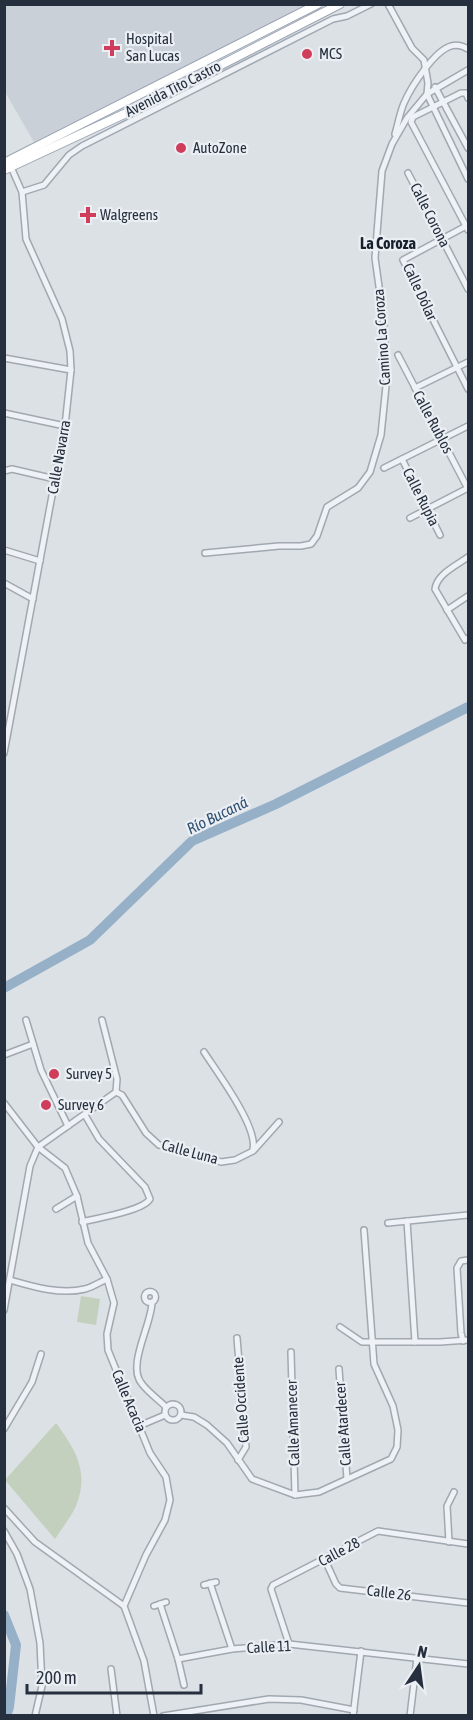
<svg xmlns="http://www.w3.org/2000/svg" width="473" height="1720" font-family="'Asap Condensed',sans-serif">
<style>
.built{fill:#cad0d8}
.green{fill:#c3d0bd}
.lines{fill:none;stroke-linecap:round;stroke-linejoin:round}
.river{stroke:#96b0c8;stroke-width:10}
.minor-casing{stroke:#a1a8b0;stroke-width:8}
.primary-casing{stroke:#9ba5b2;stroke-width:10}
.minor{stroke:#eef1f5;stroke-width:5}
.primary{stroke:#fff;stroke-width:8}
.poi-dot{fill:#d03d5a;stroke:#ebeff4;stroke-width:2}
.labels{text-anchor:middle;stroke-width:4.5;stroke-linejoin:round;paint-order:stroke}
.poi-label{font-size:15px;fill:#252f3d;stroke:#ebeff4;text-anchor:start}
.street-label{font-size:15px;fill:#252f3d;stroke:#ebeff4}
.neighbourhood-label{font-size:16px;font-weight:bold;fill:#18202d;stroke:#ebeff4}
.water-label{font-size:16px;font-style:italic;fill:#2f5071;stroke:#ebeff4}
</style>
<rect width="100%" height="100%" fill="#dce1e6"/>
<path class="built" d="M4 5 5 4 307 5 34 142 5 92Z"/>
<g class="green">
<path d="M81 1296 100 1299 96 1325 77 1322Z"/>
<path d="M56 1423C75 1449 90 1472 76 1506 71 1517 62 1528 55 1539L5 1480Z"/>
</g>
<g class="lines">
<g class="river">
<path d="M4 988 90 940 192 841 276 804 468 707"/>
<path d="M4 1615 16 1645 9 1707 6 1716"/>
</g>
<g class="minor-casing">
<g id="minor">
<path d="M388 4 412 48 424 60 428 83 427 94 468 179"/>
<path d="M435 87 468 148"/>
<path d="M468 98 466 93H461L413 117 411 122 468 230"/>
<path d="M395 134C398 124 400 112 404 103 411 87 434 51 451 46 457 44 463 46 468 49"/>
<path d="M408 173 468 289"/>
<path d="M22 192 44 185 69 155 82 146 333 19 347 16 371 4"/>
<path d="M468 225 403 260 468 389"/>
<path d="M398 355 468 489"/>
<path d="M4 358 71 370"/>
<path d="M415 388 468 362"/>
<path d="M4 413 65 426"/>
<path d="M402 459 440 535"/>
<path d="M384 468 468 426"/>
<path d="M4 471 12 469 55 479"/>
<path d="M410 518 468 488"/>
<path d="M4 550 40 561"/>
<path d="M205 553 279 546H301L311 544 317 536 327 507 358 488 370 472 381 435 387 376 383 315 375 258 382 171 392 144 407 118 427 94 468 70"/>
<path d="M468 557C457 565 437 574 435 589L465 640 468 638"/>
<path d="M4 583 33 599"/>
<path d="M447 610 468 596"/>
<path d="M4 753 65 426 71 370 70 351 62 319 26 239 22 192 11 167"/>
<path d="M26 1020 41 1070 68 1126"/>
<path d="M204 1052C217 1072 258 1127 253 1149"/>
<path d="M4 1055 33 1044"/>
<path d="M116 1092 122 1095 146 1133 159 1145 178 1148 221 1162 235 1160 253 1151 279 1122"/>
<path d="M4 1103 38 1147 65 1168 77 1196 88 1243 107 1279 114 1303 107 1334 108 1350 150 1453 166 1477 170 1500 165 1520 146 1555 124 1606 144 1661 154 1716"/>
<path d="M56 1209 77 1196"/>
<path d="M407 1221 415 1342"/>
<path d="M82 1222C97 1218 143 1211 150 1199L145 1187 99 1139 85 1115"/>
<path d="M388 1223 468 1215"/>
<path d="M10 1280C34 1287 60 1295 85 1289 93 1287 100 1282 107 1279"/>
<circle cx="150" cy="1297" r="5.5"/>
<path d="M152 1302C152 1324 126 1366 142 1384 149 1393 159 1400 166 1407"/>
<path d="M4 1310 30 1166 38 1147 116 1092 117 1079 102 1020"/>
<path d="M340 1327 362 1342H440L468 1340"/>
<path d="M237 1338 246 1447 238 1460"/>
<path d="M463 1341 461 1333 457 1268 461 1261 468 1260"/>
<path d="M291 1352 295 1495"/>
<path d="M339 1369 347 1479"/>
<circle cx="173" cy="1412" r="8"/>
<path d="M181 1415 194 1417 207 1425 227 1443 252 1479 295 1495 319 1492 391 1459 397 1447 398 1430 393 1406 374 1364 364 1230"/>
<path d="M139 1426 165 1415"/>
<path d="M4 1429 32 1382 41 1354"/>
<path d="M4 1508 35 1542 124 1606"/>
<path d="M4 1531 17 1554 30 1589 40 1643 42 1686 35 1716"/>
<path d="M449 1542 447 1506 454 1492"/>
<path d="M325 1560 336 1584 340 1588 468 1603"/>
<path d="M210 1583 232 1649"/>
<path d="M204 1585 216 1582"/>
<path d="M160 1604 178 1659 184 1685"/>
<path d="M154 1606 166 1602"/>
<path d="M289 1644 271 1589 273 1585 378 1531 468 1544"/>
<path d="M178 1659 232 1649 289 1644 468 1664"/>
<path d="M111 1669 117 1716"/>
<path d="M163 1716 269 1699 301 1700 354 1710"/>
<path d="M353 1716 361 1651"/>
<path d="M410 1716 417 1658"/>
</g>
</g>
<g class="primary-casing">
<g id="primary">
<path d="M4 163 318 4"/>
<path d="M4 170 137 108 340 4"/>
</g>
</g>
<use href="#minor" class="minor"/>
<use href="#primary" class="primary"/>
</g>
<g class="poi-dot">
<path d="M109 39h6v6h6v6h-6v6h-6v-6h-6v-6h6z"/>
<circle cx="307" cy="54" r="6"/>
<circle cx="181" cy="148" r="6"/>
<path d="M85 206h6v6h6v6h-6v6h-6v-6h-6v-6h6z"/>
<circle cx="54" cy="1074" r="6"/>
<circle cx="46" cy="1105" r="6"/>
</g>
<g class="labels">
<g class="poi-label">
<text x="126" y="44">Hospital<tspan x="126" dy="17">San Lucas</tspan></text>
<text x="319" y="59">MCS</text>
<text x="193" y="153">AutoZone</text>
<text x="100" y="220">Walgreens</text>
<text x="66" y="1079">Survey 5</text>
<text x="58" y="1110">Survey 6</text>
</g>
<g class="street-label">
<text transform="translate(173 89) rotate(-27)" y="5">Avenida Tito Castro</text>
<text transform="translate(430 215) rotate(63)" y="5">Calle Corona</text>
<text transform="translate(420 292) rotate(65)" y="5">Calle Dólar</text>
<text transform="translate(382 337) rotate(-94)" y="5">Camino La Coroza</text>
<text transform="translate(433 422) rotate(62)" y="5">Calle Rublos</text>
<text transform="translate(59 457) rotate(-80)" y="5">Calle Navarra</text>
<text transform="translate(421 497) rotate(63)" y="5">Calle Rupia</text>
<text transform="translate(190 1152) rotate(15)" y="5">Calle Luna</text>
<text transform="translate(241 1400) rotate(-94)" y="5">Calle Occidente</text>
<text transform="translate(129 1401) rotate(67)" y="5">Calle Acacia</text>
<text transform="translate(293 1423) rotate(-92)" y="5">Calle Amanecer</text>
<text transform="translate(343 1424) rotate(-94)" y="5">Calle Atardecer</text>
<text transform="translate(339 1552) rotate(-28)" y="5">Calle 28</text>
<text transform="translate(389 1593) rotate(7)" y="5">Calle 26</text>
<text transform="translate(269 1647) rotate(-3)" y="5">Calle 11</text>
</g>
<g class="neighbourhood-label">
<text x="388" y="249">La Coroza</text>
</g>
<g class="water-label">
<text transform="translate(217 815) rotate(-26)" y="6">Río Bucaná</text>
</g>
</g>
<rect width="473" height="1720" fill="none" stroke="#252f3d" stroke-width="12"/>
<g transform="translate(419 1666) rotate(13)" stroke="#ebeff4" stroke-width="4.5" paint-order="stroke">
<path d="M0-4.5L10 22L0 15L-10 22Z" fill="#252f3d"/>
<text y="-9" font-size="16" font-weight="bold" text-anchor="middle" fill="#252f3d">N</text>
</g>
<path d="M27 1684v9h174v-9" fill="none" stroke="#252f3d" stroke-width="3"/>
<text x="36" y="1684" font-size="18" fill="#252f3d" stroke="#ebeff4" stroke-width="4.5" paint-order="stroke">200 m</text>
</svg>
